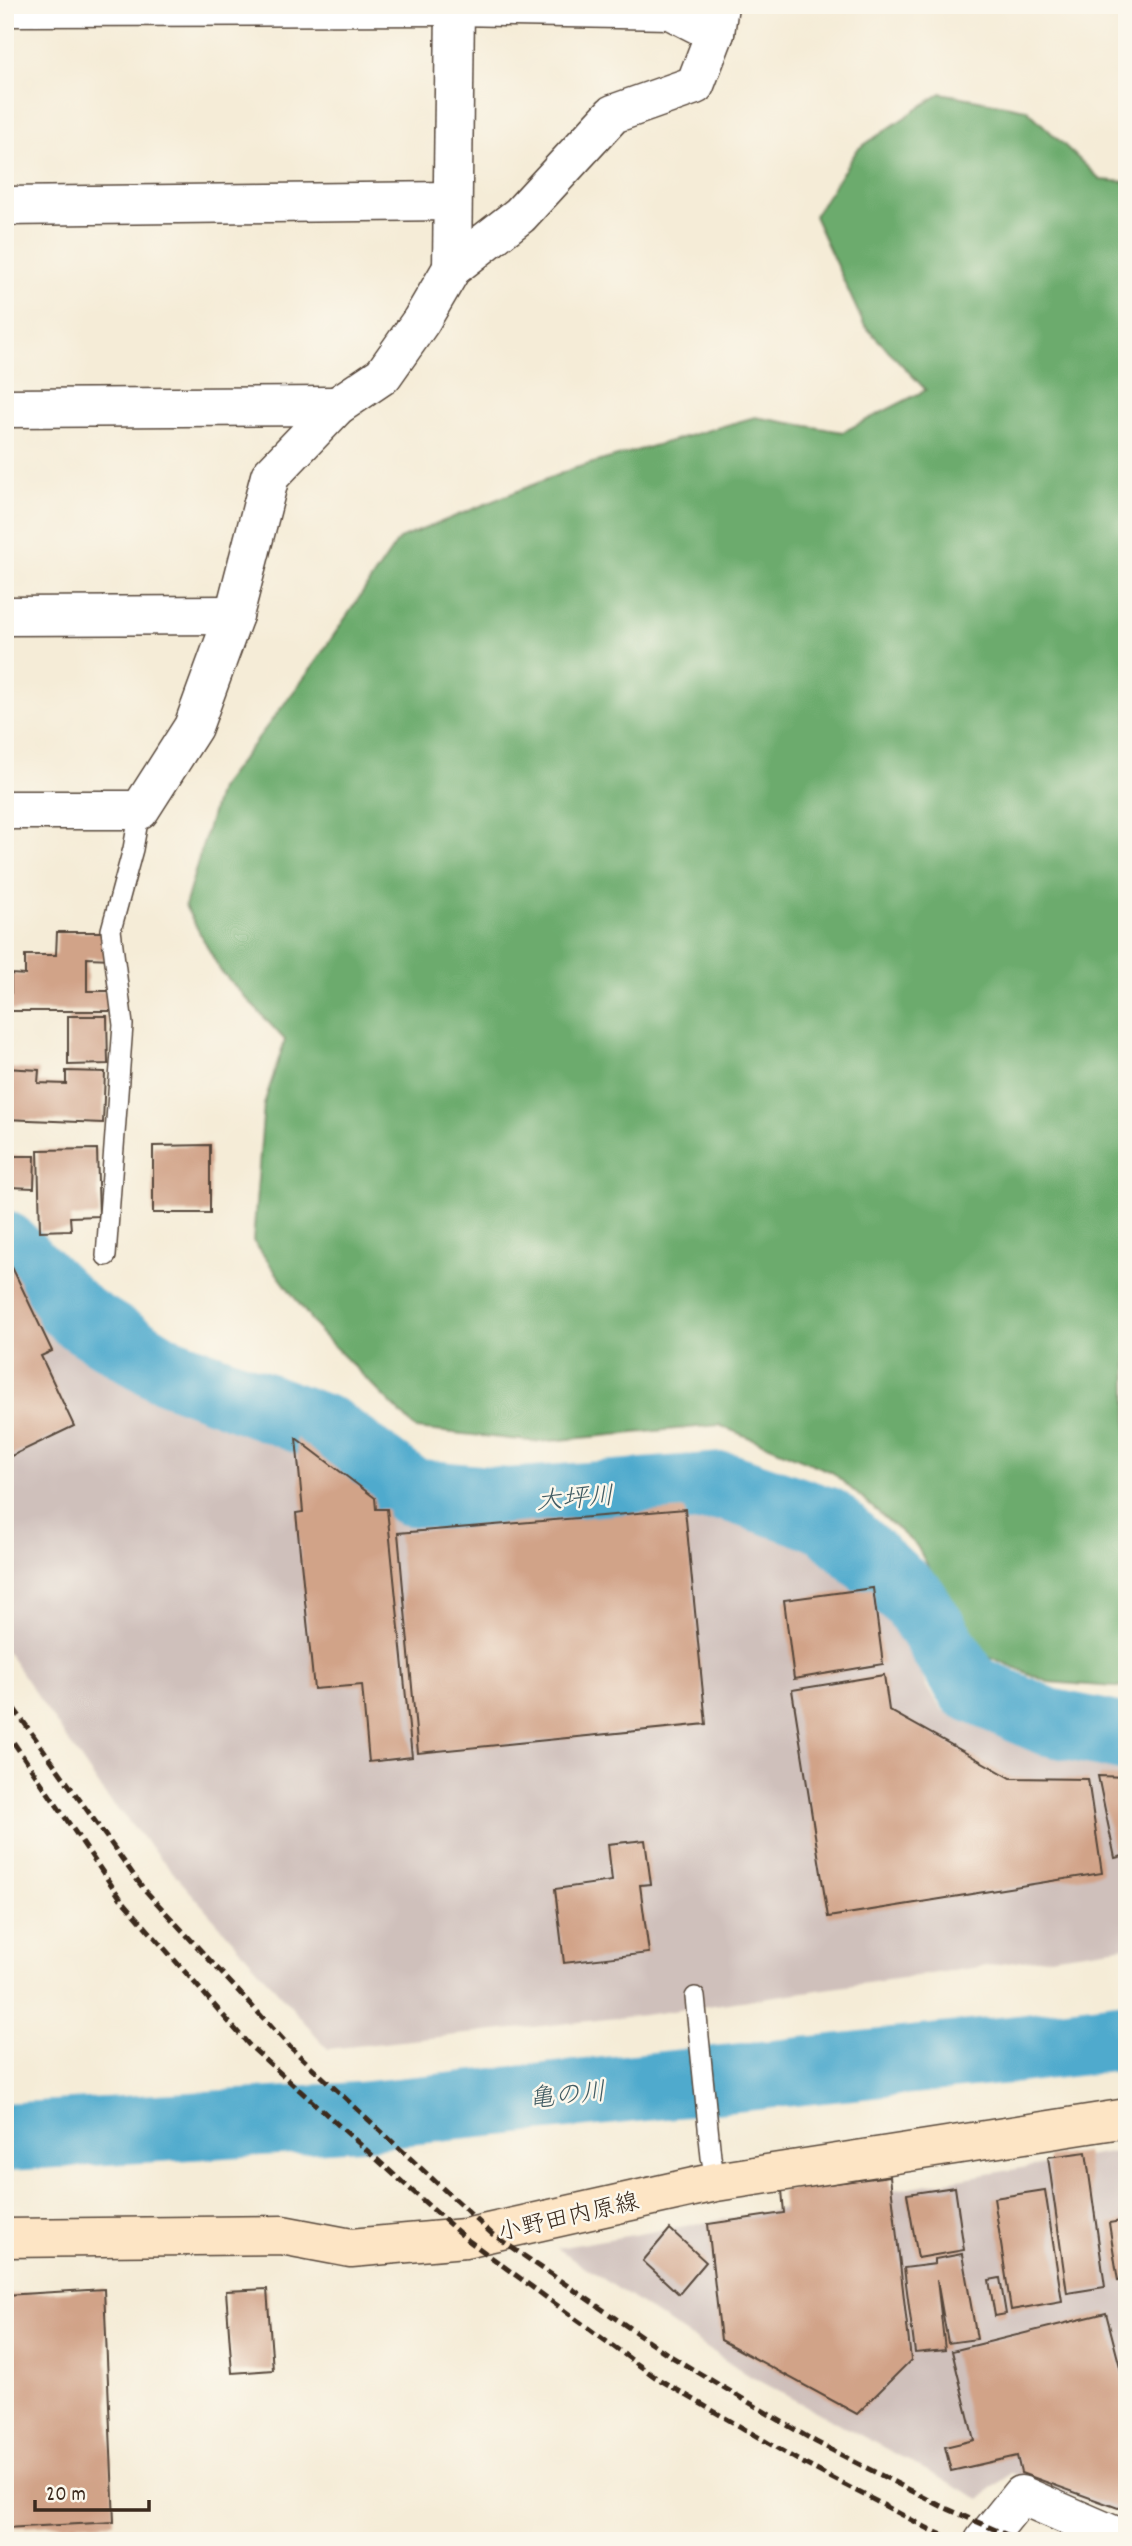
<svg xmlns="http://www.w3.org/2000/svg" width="1132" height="2546" font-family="Dekko,'Klee One',sans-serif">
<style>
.industrial{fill:#cfc0bb}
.forest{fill:#6cab6d;stroke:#546a46;stroke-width:2}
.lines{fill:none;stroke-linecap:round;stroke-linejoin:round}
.river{stroke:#4faacd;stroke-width:68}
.building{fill:#d1a388}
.service-casing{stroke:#57473a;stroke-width:22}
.minor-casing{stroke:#57473a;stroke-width:41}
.secondary-casing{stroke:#57473a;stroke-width:41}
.service{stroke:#fff;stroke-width:19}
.minor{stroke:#fff;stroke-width:38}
.secondary{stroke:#fde5c5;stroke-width:38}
.rail{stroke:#3b2a1e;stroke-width:5;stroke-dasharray:10 5;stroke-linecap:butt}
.labels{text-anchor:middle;stroke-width:5;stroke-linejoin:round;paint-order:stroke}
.street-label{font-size:24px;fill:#3b2a1e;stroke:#fbf7ec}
.water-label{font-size:26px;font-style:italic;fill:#435d64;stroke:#fbf7ec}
</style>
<rect width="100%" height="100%" fill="#fbf7ec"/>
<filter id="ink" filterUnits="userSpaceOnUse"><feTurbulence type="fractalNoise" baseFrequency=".0143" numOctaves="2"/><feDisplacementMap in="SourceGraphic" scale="14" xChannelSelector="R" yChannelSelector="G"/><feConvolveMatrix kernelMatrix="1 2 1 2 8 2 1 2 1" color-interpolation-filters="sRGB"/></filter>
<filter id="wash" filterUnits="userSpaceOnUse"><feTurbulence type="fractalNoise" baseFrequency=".00686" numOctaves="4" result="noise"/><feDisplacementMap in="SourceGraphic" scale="28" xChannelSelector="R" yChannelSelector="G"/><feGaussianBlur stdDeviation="1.57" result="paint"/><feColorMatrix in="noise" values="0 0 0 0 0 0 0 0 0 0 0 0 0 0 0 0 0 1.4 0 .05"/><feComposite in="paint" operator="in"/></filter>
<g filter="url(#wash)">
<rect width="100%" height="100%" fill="#f5ecd7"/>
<g class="industrial">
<path d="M5 1260 38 1294 73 1344 307 1450 352 1464 414 1510 497 1524 681 1498 740 1509 856 1563 897 1599 926 1687 942 1710 1017 1743 1127 1757V1946L644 2015 328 2049 106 1796 5 1649Z"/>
<path d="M1127 2150V2517L1011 2473 980 2499 744 2373 557 2248Z"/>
</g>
<path class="forest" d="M941 93 1026 109 1101 180 1127 182V1688L1048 1682 972 1649 917 1546 832 1472 719 1425 538 1442 416 1429 320 1332 253 1241 264 1104 285 1040 220 970 185 906 219 789 308 673 399 539 572 469 755 417 843 432 926 390 864 325 814 216 858 149Z"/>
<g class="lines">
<g class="river">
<path d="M5 1245 79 1317 162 1368 328 1430 411 1492 508 1502 725 1486 827 1521 915 1601 969 1687 1048 1722 1127 1738"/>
<path d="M5 2137 359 2116 1010 2050 1127 2036"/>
</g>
</g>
<g id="blocks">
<g class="building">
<path d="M57 932H113V959L87 958V991H111V1011H11V974L25 975V955H56Z"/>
<path d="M68 1016H107L108 1064 68 1065Z"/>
<path d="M5 1068 39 1070 38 1083 66 1084V1071L105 1072 103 1123 5 1119Z"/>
<path d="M210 1145V1213H153V1146Z"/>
<path d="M97 1149 99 1216 70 1217 71 1230 40 1231 38 1150Z"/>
<path d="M10 1156H35L34 1188 9 1187Z"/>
<path d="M5 1261 12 1267 52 1351 41 1356 74 1426 5 1459Z"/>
<path d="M296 1438 375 1498 376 1509H387L412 1757 369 1762 362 1685 314 1689 296 1513 303 1512Z"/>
<path d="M685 1509 706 1724 418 1753 398 1533Z"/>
<path d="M873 1588 883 1664 794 1679 784 1600Z"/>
<path d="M884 1675 889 1710 1011 1778 1088 1779 1102 1873 828 1917 792 1690Z"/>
<path d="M1098 1776 1127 1777V1855L1115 1858Z"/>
<path d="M645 1840 651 1884 640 1885 649 1953 564 1963 555 1889 612 1881 608 1844Z"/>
<path d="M1086 2152 1105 2287 1067 2293 1048 2157Z"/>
<path d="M890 2176 911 2360 857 2414 721 2340 708 2224 784 2213 782 2190Z"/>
<path d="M955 2187 964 2250 918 2258 907 2194Z"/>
<path d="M1045 2190 1062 2301 1011 2310 994 2198Z"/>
<path d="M1127 2220V2279L1118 2281 1109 2223Z"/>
<path d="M670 2229 706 2262 679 2294 643 2261Z"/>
<path d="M962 2254 977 2339 948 2343 937 2280 945 2350 915 2353 904 2268 935 2264V2259Z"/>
<path d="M1000 2278 1006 2314 995 2316 989 2280Z"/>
<path d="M104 2289 114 2522 5 2528V2295Z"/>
<path d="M267 2289 273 2370 232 2373 226 2291Z"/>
<path d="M1106 2313 1127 2394V2506L1118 2508 1021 2473 1017 2456 951 2471 945 2447 974 2440 952 2351Z"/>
</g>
</g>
</g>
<g filter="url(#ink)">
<use href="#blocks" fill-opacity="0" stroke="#57473a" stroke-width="2"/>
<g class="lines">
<g class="service-casing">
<g id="service">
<path d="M106 1256 123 1025 111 930 133 849 140 810"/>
<path d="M695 1997 711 2157 716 2182"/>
</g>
</g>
<g class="minor-casing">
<g id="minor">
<path d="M5 7 455 6 670 10 715 33"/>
<path d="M5 206 452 201"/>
<path d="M452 268 455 5"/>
<path d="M5 408 337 406"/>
<path d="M5 616 234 615"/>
<path d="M5 810H140L193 727 234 615 270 476 337 406 383 375 421 321 452 268 520 215 613 114 695 85 715 33 719 5"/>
<path d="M984 2541 1021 2495 1127 2541"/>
</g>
</g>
<g class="secondary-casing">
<path id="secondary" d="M5 2238 282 2235 351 2248 465 2238 716 2182 1127 2118"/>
</g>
<use href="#service" class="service"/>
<use href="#minor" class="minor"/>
<use href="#secondary" class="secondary"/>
<g class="rail">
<path d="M5 1696 143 1888 290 2047 492 2234 672 2357 816 2442 943 2507 1021 2541"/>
<path d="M5 1730 121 1899 250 2046 465 2238 655 2377 801 2462 931 2530 956 2541"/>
</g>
</g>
</g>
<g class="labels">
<g class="street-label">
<text transform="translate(568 2216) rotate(-13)" y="8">小野田内原線</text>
</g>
<g class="water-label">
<text transform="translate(575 1497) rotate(-4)" y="9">大坪川</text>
<text transform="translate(567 2094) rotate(-6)" y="9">亀の川</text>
</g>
</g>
<rect width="1132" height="2546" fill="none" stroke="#fbf7ec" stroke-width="28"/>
<path d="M35 2500v10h114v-10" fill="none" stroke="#3b2a1e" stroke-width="3.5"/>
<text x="46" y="2500" font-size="21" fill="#3b2a1e" stroke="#fbf7ec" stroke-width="5" paint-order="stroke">20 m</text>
</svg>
